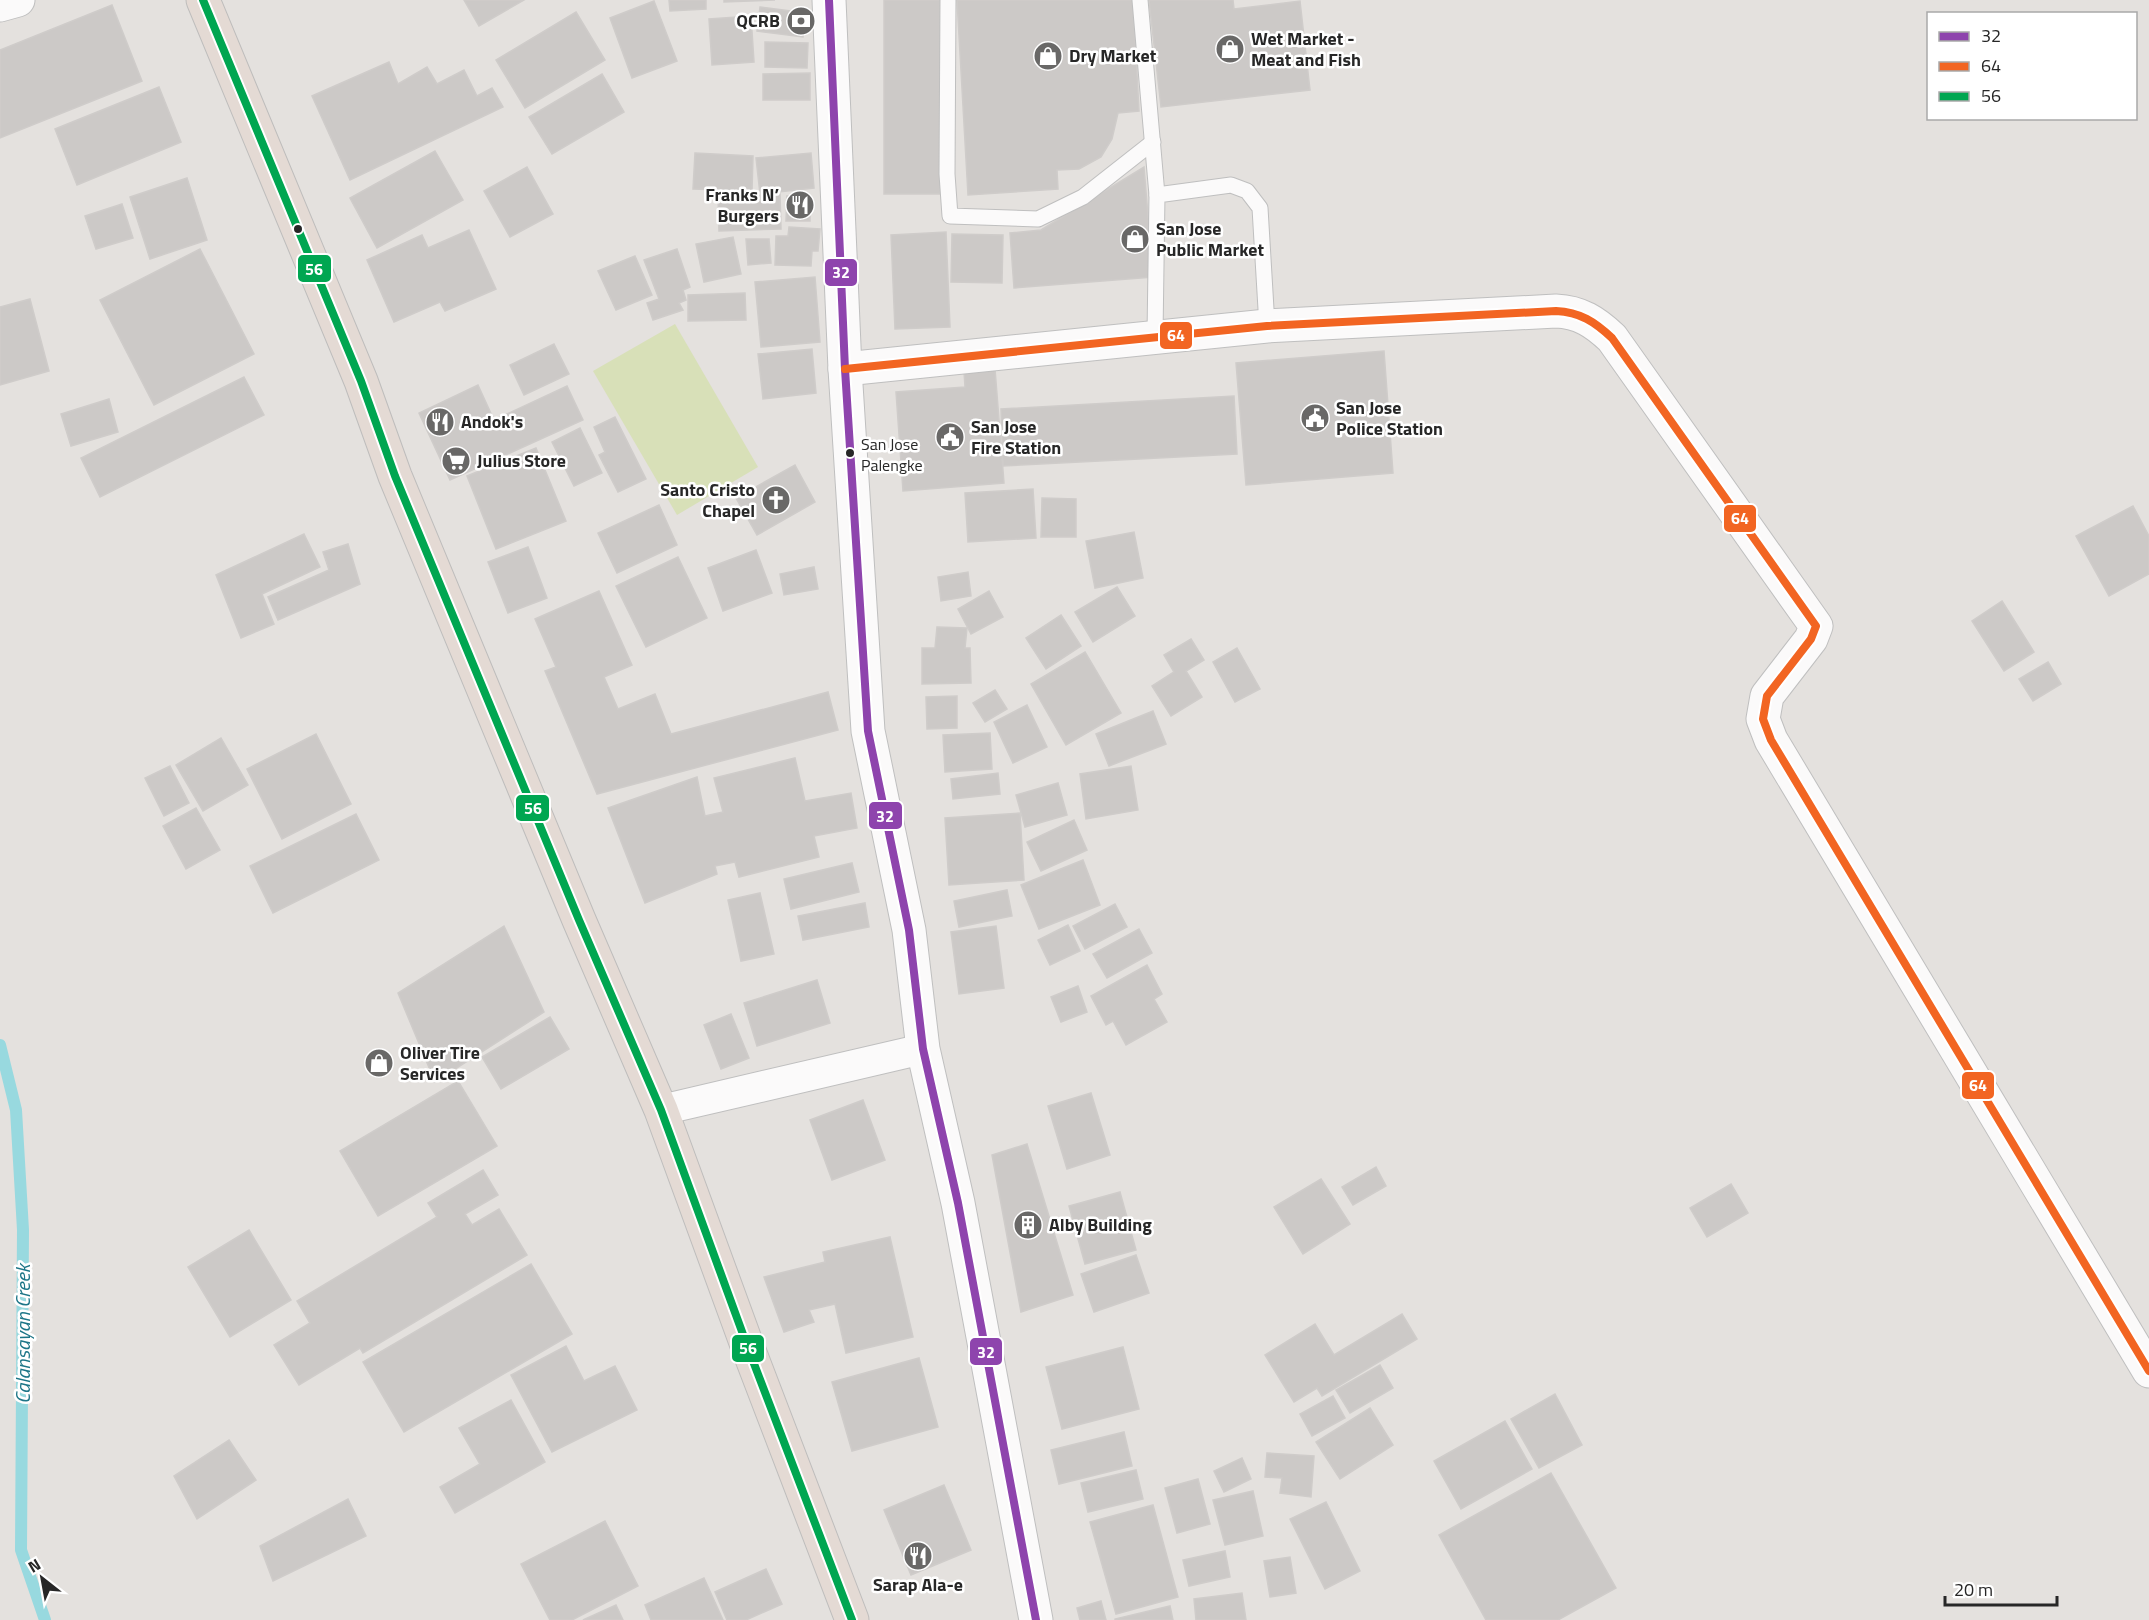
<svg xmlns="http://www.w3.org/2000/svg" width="2149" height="1620" font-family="'Titillium Web',sans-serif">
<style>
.pitch{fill:#d8e0b8}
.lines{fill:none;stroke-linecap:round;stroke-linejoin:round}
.stream{stroke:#98d9df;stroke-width:12}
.building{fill:#ccc9c7;stroke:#cfccca;stroke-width:1.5}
.service-casing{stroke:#bfbfbf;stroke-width:17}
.minor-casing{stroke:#bfbfbf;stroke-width:32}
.tertiary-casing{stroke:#bfbfbf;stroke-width:35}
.secondary-casing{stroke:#bfbfbf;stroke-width:35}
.trunk-casing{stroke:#bebdbc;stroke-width:35}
.service{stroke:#fbfafa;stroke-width:15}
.minor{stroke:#fbfafa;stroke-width:30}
.tertiary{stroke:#fbfafa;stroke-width:33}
.secondary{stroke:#fbfafa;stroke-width:33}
.trunk{stroke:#e4dad4;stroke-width:33}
.bus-1-casing{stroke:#fff;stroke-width:12}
.bus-2-casing{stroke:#fff;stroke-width:12}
.bus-3-casing{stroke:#fff;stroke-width:12}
.bus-1{stroke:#8e44ad;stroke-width:8}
.bus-2{stroke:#f26522;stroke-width:8}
.bus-3{stroke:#00a651;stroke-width:8}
.bus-dot{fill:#272727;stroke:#fff;stroke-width:2}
.labels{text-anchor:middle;stroke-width:5;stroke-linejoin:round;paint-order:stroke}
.bus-label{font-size:16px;fill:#272727;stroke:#fff;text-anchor:start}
.poi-label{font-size:18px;font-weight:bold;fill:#272727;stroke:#fff;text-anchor:start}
.water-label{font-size:20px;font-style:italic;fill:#1c7587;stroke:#fff}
.line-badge{stroke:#fff;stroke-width:2}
.badge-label{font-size:16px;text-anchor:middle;font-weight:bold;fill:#fff}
</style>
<rect width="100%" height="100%" fill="#e4e1de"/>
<path class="pitch" d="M675 324 758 467 677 515 593 371Z"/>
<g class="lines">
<path class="stream" d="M0 1045 16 1110 23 1230 21 1550 45 1620"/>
</g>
<g class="building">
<path d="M464 0H524L479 26Z"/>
<path d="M669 0H706V9L670 11Z"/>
<path d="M724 0H775L724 2Z"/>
<rect x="884" y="0" width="56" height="194"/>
<path d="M957 0H1133L1139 111 1118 113 1112 139 1101 157 1079 169 1057 170 1058 189 968 195Z"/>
<path d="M1149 0H1233L1234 9 1300 1 1310 90 1161 107Z"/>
<path d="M654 1 677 61 632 78 610 18Z"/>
<path d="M112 5 142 81 0 138V50Z"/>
<path d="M760 7 806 13 803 37 757 31Z"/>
<path d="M576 12 605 60 525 108 496 60Z"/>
<path d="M751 16 754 62 712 65 709 19Z"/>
<path d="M765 42 808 43 807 68 765 67Z"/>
<path d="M389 62 398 84 427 67 437 84 464 70 477 96 492 88 503 107 350 180 312 96Z"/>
<path d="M810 73V100H763V74Z"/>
<path d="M602 74 624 112 552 154 529 117Z"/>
<path d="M159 87 181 142 77 185 55 129Z"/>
<path d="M435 151 463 200 377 248 350 198Z"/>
<path d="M695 153 753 156 752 191 693 189Z"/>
<path d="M811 153 814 188 760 194 756 158Z"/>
<path d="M527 167 553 214 510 237 484 191Z"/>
<path d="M1144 167 1153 277 1014 288 1010 233 1041 230Z"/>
<path d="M187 178 207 240 150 259 130 197Z"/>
<path d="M780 194 781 229 719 231 718 196Z"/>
<path d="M787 196H810V221H786Z"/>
<path d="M122 204 133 238 96 249 85 216Z"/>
<path d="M789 227 820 229 818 251H812L811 266 775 265 776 236H788Z"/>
<path d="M469 230 496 289 445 311 440 302 394 322 367 260 422 235 428 248Z"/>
<path d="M946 232 950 327 895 329 891 235Z"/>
<path d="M952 234 1003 235 1002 283 951 282Z"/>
<path d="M733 237 741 274 704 282 696 244Z"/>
<path d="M746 239H769L771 263 748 265Z"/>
<path d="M200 249 254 354 154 405 100 300Z"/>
<path d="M677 249 690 287 683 290 686 300 679 303 683 310 653 320 647 303 659 299 644 260Z"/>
<path d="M635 256 652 295 616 310 598 271Z"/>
<path d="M815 277 820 342 761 347 755 282Z"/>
<path d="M745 293 746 320 688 321V295Z"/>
<path d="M30 299 49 371 0 385V307Z"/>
<path d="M554 344 569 374 524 395 510 365Z"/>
<path d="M812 349 816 393 763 399 758 354Z"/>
<path d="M1384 351 1393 473 1246 485 1236 363Z"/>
<path d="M995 369 1004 483 903 491 896 392 965 387 964 371Z"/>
<path d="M244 377 264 415 100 497 81 458Z"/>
<path d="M478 385 494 420 567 386 583 420 450 480 419 413Z"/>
<path d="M1234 396 1237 454 1003 466 1001 409Z"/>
<path d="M109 399 118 432 71 446 61 414Z"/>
<path d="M615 417 646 479 618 492 599 455 605 452 594 427Z"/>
<path d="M580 428 602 473 574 486 552 442Z"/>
<path d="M536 448 566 521 496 549 467 476Z"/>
<path d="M795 465 815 502 757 535 736 498Z"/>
<path d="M1033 489 1036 538 968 542 965 493Z"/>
<path d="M1042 498 1076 499V537H1041Z"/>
<path d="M659 505 677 545 617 573 598 533Z"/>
<path d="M2133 506 2149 536V574L2109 596 2076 536Z"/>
<path d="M1134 532 1143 578 1095 588 1086 541Z"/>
<path d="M304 534 320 567 262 594 274 624 241 638 216 575Z"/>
<path d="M348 544 360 584 278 620 268 597 329 570 323 552Z"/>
<path d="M528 547 547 598 508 613 488 562Z"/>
<path d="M756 550 772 593 723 611 708 568Z"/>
<path d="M678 557 707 618 646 647 616 586Z"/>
<path d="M814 567 818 589 784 595 780 574Z"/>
<path d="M968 572 971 596 941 601 938 577Z"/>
<path d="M1117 587 1135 616 1093 642 1075 612Z"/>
<path d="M599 591 632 665 604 677 618 709 655 694 671 734 828 692 838 730 597 794 545 671 556 667 535 619Z"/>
<path d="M989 591 1003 617 971 634 958 609Z"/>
<path d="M2002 601 2034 652 2004 671 1972 621Z"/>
<path d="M1061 615 1081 646 1046 669 1026 638Z"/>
<path d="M937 627 967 628 965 648H970L971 683 922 684V648H935Z"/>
<path d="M1191 639 1204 660 1186 671 1202 697 1171 716 1152 686 1174 672 1164 655Z"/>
<path d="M1237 648 1260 689 1235 702 1213 662Z"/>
<path d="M1085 652 1121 713 1066 745 1031 684Z"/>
<path d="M2048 662 2061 684 2033 701 2019 679Z"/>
<path d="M995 690 1007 709 985 722 973 703Z"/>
<path d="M957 696V728L927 729 926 697Z"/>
<path d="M1027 705 1047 747 1013 763 994 722Z"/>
<path d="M1153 711 1166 744 1109 766 1096 734Z"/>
<path d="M990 733 992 769 945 772 943 735Z"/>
<path d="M316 734 351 804 282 839 247 769Z"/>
<path d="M221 738 248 785 203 811 176 765Z"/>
<path d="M795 758 805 801 851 793 857 828 814 836 819 857 739 877 735 862 715 866 717 874 645 903 608 808 697 777 705 816 723 812 714 778Z"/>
<path d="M170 766 189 803 164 816 145 778Z"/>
<path d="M1131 766 1138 810 1086 819 1080 774Z"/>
<path d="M998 773 1000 794 953 799 951 779Z"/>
<path d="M1058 783 1067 815 1025 827 1016 795Z"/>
<path d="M196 808 220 850 186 869 163 826Z"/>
<path d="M1020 813 1024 880 949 885 945 818Z"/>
<path d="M356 814 379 860 273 913 250 866Z"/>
<path d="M1074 820 1087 850 1041 871 1027 842Z"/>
<path d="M1083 860 1100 905 1039 929 1021 885Z"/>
<path d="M852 863 859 892 791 909 784 879Z"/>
<path d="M1007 890 1012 916 959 927 954 901Z"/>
<path d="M760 893 774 954 741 961 728 900Z"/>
<path d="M865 903 869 927 803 940 798 916Z"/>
<path d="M1115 904 1127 927 1085 949 1073 926Z"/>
<path d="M1068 925 1080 951 1050 965 1038 940Z"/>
<path d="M504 926 544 1012 435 1082 398 993Z"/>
<path d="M996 926 1004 988 959 994 951 932Z"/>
<path d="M1139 929 1152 953 1107 978 1093 954Z"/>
<path d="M1147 965 1162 994 1154 999 1167 1022 1126 1045 1113 1021 1106 1025 1091 996Z"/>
<path d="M817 980 830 1023 757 1046 744 1003Z"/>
<path d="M1078 986 1087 1012 1061 1022 1051 997Z"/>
<path d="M731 1014 749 1058 721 1069 704 1025Z"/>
<path d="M550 1017 569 1049 501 1089 482 1057Z"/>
<path d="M458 1081 497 1146 378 1216 340 1151Z"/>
<path d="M1091 1093 1110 1155 1067 1169 1048 1106Z"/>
<path d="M863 1100 885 1160 832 1180 810 1120Z"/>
<path d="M1027 1144 1073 1295 1021 1312 992 1155Z"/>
<path d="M1376 1167 1386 1186 1353 1205 1342 1187Z"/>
<path d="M483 1170 498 1195 465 1214 472 1225 499 1209 527 1255 363 1353 360 1348 299 1385 274 1345 310 1323 297 1301 437 1217 428 1203Z"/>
<path d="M1321 1179 1350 1224 1303 1254 1274 1207Z"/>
<path d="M1731 1184 1748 1213 1707 1237 1690 1208Z"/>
<path d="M1120 1192 1136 1250 1085 1264 1069 1206Z"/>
<path d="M249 1230 291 1300 230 1337 188 1267Z"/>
<path d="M890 1237 913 1337 846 1353 835 1304 809 1310 814 1322 784 1332 764 1277 825 1262 823 1252Z"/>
<path d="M1136 1255 1149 1293 1094 1312 1081 1274Z"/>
<path d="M531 1264 572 1334 404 1432 363 1362Z"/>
<path d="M1402 1314 1417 1339 1322 1396 1317 1388 1294 1402 1265 1355 1315 1324 1334 1355Z"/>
<path d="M566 1346 584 1381 615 1366 637 1410 552 1452 511 1375Z"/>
<path d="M1123 1347 1139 1409 1062 1429 1046 1367Z"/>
<path d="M919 1358 938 1427 852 1451 832 1382Z"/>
<path d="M1380 1365 1393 1388 1350 1413 1336 1390Z"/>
<path d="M1555 1394 1582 1445 1539 1468 1511 1419Z"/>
<path d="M1333 1396 1345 1418 1312 1436 1300 1414Z"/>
<path d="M511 1400 545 1462 455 1513 440 1487 480 1464 459 1428Z"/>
<path d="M1370 1408 1393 1445 1340 1479 1316 1442Z"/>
<path d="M1505 1421 1532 1469 1461 1509 1434 1461Z"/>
<path d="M1124 1432 1132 1466 1059 1484 1051 1450Z"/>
<path d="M229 1440 256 1480 197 1519 174 1476Z"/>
<path d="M1267 1453 1314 1456 1311 1497 1280 1493 1282 1478 1265 1477Z"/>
<path d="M1242 1458 1251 1479 1224 1492 1214 1471Z"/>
<path d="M1136 1470 1143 1499 1088 1512 1081 1483Z"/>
<path d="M1551 1473 1616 1588 1558 1620H1486L1439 1535Z"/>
<path d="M1198 1479 1210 1524 1177 1533 1165 1488Z"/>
<path d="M944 1485 971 1550 911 1575 884 1510Z"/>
<path d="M1253 1491 1263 1536 1225 1545 1213 1500Z"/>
<path d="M348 1499 366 1536 273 1581 260 1546Z"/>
<path d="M1326 1502 1360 1571 1325 1589 1290 1519Z"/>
<path d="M1153 1505 1178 1597 1116 1614 1090 1522Z"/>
<path d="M605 1521 638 1586 572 1620H550L521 1564Z"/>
<path d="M1225 1551 1230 1577 1189 1586 1183 1560Z"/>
<path d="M1290 1557 1296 1593 1270 1597 1264 1561Z"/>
<path d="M766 1569 782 1604 746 1620H727L715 1592Z"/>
<path d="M704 1578 723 1620H651L645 1605Z"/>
<path d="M1242 1593 1246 1620H1196L1194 1599Z"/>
<path d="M1101 1601 1106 1620H1080L1077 1608Z"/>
<path d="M616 1605 623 1620H583Z"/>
<path d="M1170 1606 1173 1620H1115V1619Z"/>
</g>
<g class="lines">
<g class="service-casing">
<g id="service">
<path d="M948 0 947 174 950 216 1038 219 1083 197 1153 142"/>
<path d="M1140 0 1157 195"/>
<path d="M1155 336 1157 195 1231 185 1247 191 1260 208 1267 326"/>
</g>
</g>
<g class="minor-casing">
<path id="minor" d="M661 1110 923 1049"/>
</g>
<g class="tertiary-casing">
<path id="tertiary" d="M845 369 1267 326 1556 311C1580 312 1595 322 1612 338L1816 626 1811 639 1767 696 1763 719 1771 740 2149 1371"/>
</g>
<g class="secondary-casing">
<g id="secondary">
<path d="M829 0 845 369 868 731 909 930 923 1049 958 1203 1036 1620"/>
<path d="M0 5 18 0"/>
</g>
</g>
<g class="trunk-casing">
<path id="trunk" d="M203 0 361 381 395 476 579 920 661 1110 748 1348 852 1620"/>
</g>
<use href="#service" class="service"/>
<use href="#minor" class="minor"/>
<use href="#tertiary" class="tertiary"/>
<use href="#secondary" class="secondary"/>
<use href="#trunk" class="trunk"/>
<g class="bus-1-casing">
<path id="bus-1" d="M829 0 845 369 868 731 909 930 923 1049 958 1203 1036 1620"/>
</g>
<g class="bus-2-casing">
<path id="bus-2" d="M845 369 1267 326 1556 311C1580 312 1595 322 1612 338L1816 626 1811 639 1767 696 1763 719 1771 740 2149 1371"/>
</g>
<g class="bus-3-casing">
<path id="bus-3" d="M203 0 361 381 395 476 579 920 661 1110 748 1348 852 1620"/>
</g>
<use href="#bus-1" class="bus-1"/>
<use href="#bus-2" class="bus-2"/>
<use href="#bus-3" class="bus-3"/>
</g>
<defs>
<g id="bank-disc" transform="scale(1.5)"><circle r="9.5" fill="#696867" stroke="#fff"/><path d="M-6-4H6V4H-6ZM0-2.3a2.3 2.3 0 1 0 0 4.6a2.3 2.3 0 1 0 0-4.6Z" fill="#fff"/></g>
<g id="shop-disc" transform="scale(1.5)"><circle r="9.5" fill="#696867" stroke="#fff"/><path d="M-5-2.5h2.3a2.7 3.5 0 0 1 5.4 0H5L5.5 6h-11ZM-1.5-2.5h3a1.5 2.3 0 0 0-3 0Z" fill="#fff"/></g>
<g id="restaurant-disc" transform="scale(1.5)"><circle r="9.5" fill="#696867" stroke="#fff"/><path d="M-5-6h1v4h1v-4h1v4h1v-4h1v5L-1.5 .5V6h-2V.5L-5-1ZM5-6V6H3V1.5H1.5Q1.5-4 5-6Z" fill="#fff"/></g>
<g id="civic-disc" transform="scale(1.5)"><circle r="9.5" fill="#696867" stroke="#fff"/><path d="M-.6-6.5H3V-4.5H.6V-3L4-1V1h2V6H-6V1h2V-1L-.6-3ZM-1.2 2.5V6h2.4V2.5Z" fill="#fff"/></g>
<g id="supermarket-disc" transform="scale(1.5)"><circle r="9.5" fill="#696867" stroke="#fff"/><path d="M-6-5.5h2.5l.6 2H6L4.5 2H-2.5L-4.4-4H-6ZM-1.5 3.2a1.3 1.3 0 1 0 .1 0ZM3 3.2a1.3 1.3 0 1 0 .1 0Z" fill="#fff"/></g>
<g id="church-disc" transform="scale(1.5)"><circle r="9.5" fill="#696867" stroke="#fff"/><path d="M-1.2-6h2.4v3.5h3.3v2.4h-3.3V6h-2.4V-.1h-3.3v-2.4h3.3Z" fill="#fff"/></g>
<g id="building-disc" transform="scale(1.5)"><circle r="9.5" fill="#696867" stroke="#fff"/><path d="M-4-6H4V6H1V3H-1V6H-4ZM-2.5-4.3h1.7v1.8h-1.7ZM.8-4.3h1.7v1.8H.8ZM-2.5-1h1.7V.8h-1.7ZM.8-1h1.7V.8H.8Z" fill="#fff"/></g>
</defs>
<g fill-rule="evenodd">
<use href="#bank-disc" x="801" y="21"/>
<use href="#shop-disc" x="1230" y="49"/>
<use href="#shop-disc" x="1048" y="56"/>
<use href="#restaurant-disc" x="800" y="205"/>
<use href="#shop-disc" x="1135" y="239"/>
<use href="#civic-disc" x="1315" y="418"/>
<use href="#restaurant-disc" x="440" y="422"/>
<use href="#civic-disc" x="950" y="437"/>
<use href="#supermarket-disc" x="456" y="461"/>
<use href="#church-disc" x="776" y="500"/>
<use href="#shop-disc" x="379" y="1063"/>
<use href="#building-disc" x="1028" y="1225"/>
<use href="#restaurant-disc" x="918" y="1556"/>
</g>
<g class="bus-dot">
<circle cx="298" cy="229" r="5"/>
<circle cx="850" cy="453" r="5"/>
</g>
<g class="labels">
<g class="bus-label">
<text x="861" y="450">San Jose<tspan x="861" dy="21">Palengke</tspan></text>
</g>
<g class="poi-label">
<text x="780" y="27" text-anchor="end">QCRB</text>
<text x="1251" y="45">Wet Market -<tspan x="1251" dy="21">Meat and Fish</tspan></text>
<text x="1069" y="62">Dry Market</text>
<text x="779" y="201" text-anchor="end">Franks N’<tspan x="779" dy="21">Burgers</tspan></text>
<text x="1156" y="235">San Jose<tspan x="1156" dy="21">Public Market</tspan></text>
<text x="1336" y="414">San Jose<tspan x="1336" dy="21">Police Station</tspan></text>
<text x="461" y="428">Andok's</text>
<text x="971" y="433">San Jose<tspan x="971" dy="21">Fire Station</tspan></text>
<text x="477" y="467">Julius Store</text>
<text x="755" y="496" text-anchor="end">Santo Cristo<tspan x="755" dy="21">Chapel</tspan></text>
<text x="400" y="1059">Oliver Tire<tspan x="400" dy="21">Services</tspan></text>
<text x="1049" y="1231">Alby Building</text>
<text x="918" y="1591" text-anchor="middle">Sarap Ala-e</text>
</g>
<g class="water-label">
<text transform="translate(23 1334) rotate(-90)" y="7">Calansayan Creek</text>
</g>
</g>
<g class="line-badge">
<rect x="297" y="254" width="35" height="29" rx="6" fill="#00a651"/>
<rect x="824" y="258" width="34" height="29" rx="6" fill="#8e44ad"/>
<rect x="1159" y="321" width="34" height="29" rx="6" fill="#f26522"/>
<rect x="1723" y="504" width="34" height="29" rx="6" fill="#f26522"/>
<rect x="515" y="794" width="35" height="28" rx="6" fill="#00a651"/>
<rect x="868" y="801" width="35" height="29" rx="6" fill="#8e44ad"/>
<rect x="1961" y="1071" width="34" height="29" rx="6" fill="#f26522"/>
<rect x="731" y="1334" width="34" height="29" rx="6" fill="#00a651"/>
<rect x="969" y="1337" width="34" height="29" rx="6" fill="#8e44ad"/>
</g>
<g class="badge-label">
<text x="314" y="275">56</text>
<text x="841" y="278">32</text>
<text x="1176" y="341">64</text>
<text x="1740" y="524">64</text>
<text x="533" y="814">56</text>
<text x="885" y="822">32</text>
<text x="1978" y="1091">64</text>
<text x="748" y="1354">56</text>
<text x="986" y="1358">32</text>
</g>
<rect x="1927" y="12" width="210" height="108" fill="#ffffff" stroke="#a9a9a9" stroke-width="1.5"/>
<rect x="1939" y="32" width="30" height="9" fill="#8e44ad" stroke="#a9a9a9" stroke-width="1.5"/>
<text x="1981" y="42" font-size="18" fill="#272727">32</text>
<rect x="1939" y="62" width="30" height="9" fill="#f26522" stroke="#a9a9a9" stroke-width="1.5"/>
<text x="1981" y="72" font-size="18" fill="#272727">64</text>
<rect x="1939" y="92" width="30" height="9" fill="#00a651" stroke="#a9a9a9" stroke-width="1.5"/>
<text x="1981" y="102" font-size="18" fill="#272727">56</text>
<g transform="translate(42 1578) rotate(329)" stroke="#ffffff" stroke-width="4.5" paint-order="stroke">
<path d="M0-4.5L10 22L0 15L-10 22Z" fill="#272727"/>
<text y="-9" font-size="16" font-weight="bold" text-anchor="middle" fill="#272727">N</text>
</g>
<path d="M1945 1596v9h112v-9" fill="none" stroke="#272727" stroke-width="3"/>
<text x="1954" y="1596" font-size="18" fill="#272727" stroke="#ffffff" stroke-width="4.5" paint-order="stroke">20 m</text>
</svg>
